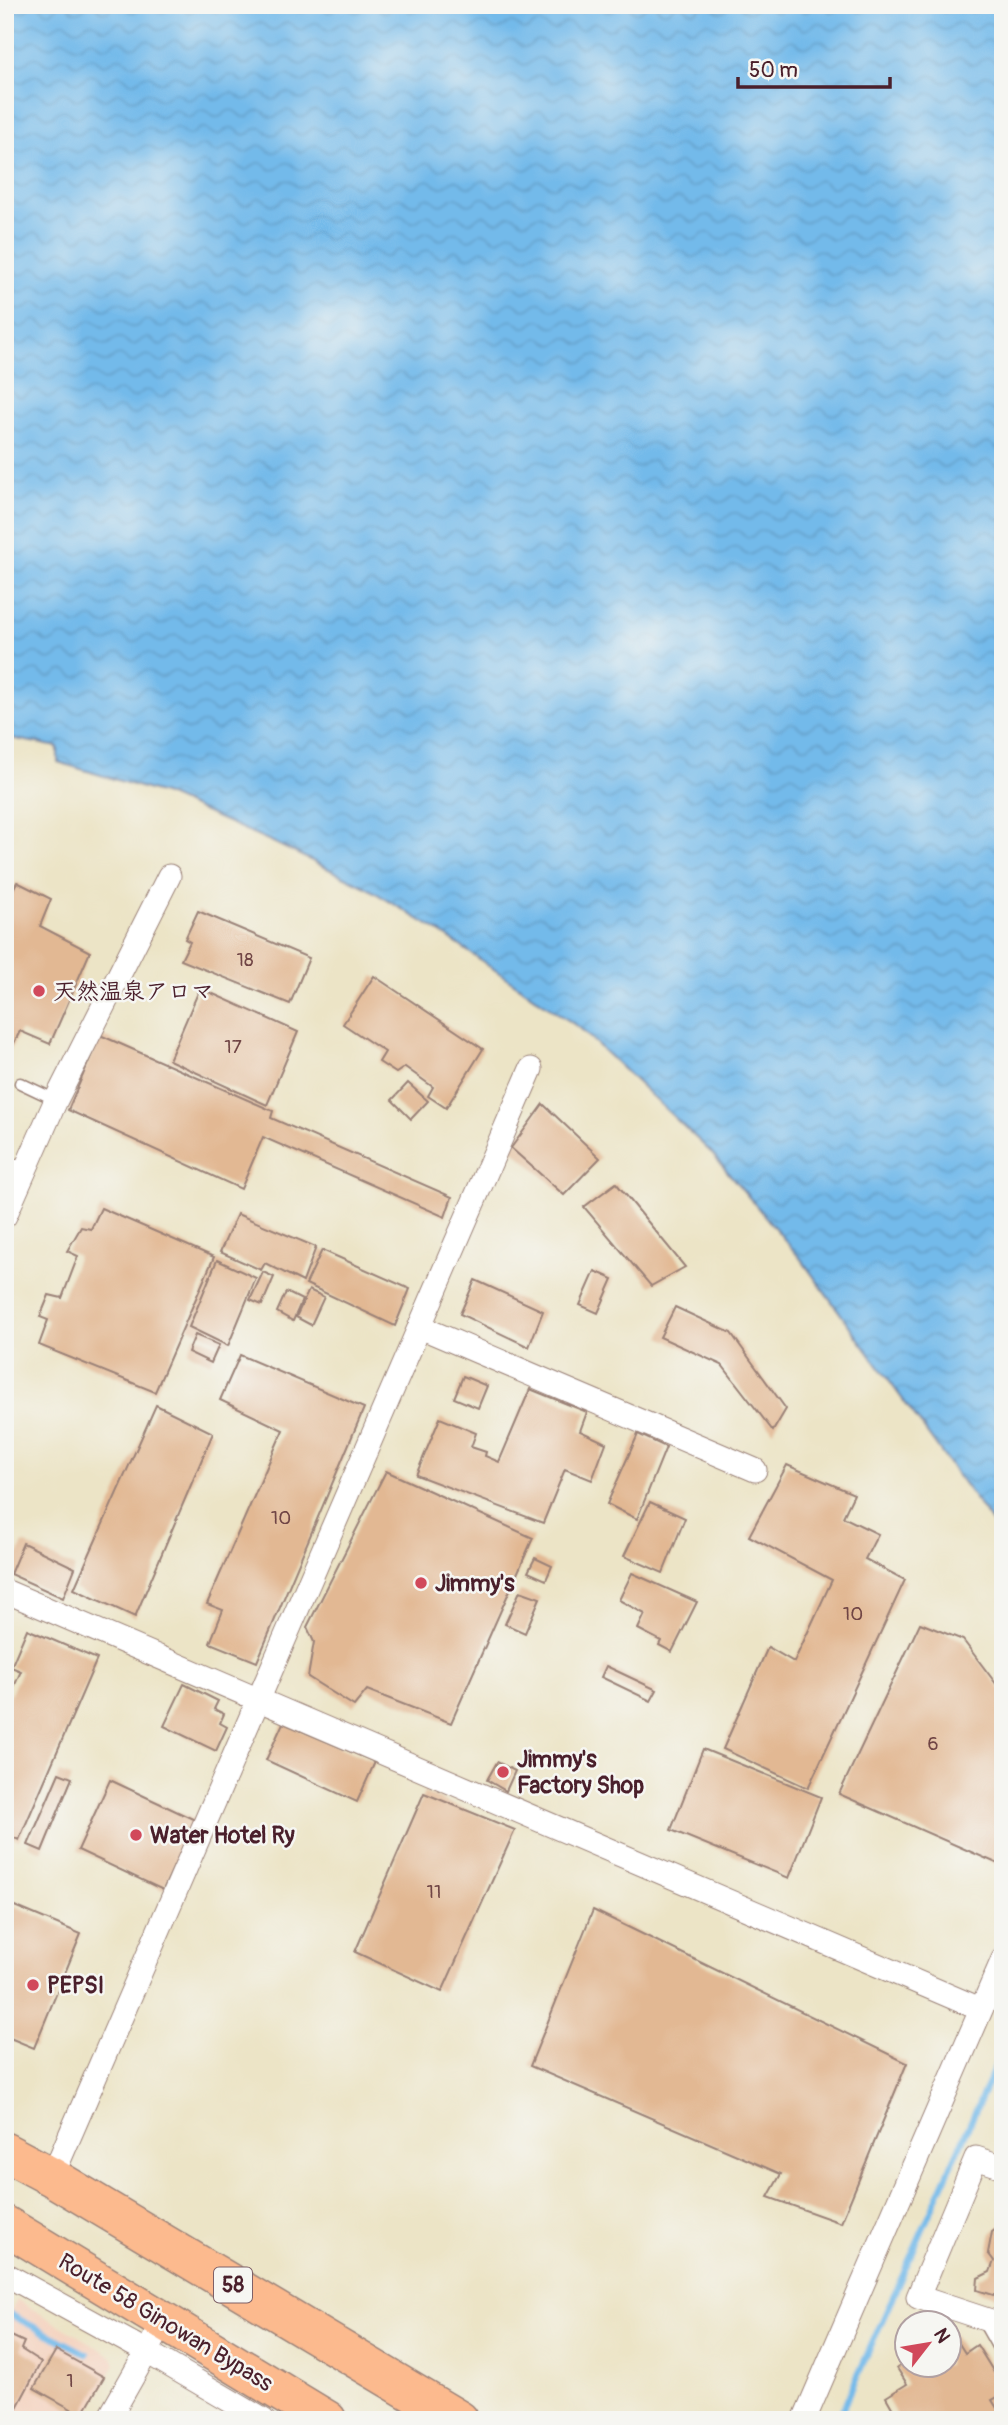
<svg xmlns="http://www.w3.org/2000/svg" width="1008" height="2425" font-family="Pangolin,'Klee One',sans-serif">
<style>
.built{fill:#f4d3c0}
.water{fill:url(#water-waves);stroke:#5e6c8a;stroke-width:2}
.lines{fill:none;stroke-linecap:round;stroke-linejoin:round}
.stream{stroke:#73baea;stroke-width:6}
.building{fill:#e2b893}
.lane-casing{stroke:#9b8278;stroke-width:13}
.street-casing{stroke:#9b8278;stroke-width:25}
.highway-casing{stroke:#9b8278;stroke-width:41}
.lane{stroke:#fff;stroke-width:10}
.street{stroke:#fff;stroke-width:23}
.highway{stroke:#fcba8e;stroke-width:38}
.poi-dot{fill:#d1495b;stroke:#f6f6f2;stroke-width:2.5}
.labels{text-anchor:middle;stroke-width:5;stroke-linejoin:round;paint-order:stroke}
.number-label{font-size:19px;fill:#704545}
.shield{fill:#f6f6f2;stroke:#7e6067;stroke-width:2}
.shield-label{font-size:21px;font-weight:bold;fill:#4a1f2b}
.poi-label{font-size:23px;font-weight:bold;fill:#4a1f2b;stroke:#f6f6f2;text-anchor:start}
.street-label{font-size:23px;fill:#4a1f2b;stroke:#f6f6f2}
</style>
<defs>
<pattern id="water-waves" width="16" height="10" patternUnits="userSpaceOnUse" patternTransform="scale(1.75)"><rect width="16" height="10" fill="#73baea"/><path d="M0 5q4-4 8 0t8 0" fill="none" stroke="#659fc9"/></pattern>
</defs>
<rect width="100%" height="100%" fill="#f6f6f2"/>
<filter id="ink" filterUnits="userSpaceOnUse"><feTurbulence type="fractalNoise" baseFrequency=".0143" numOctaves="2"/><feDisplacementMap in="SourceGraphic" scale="14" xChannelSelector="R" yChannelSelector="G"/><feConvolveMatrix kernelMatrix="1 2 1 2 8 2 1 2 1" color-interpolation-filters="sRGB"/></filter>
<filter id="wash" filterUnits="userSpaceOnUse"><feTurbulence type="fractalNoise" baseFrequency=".00686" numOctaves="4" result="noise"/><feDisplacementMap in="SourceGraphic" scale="28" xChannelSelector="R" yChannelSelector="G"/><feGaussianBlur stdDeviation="1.57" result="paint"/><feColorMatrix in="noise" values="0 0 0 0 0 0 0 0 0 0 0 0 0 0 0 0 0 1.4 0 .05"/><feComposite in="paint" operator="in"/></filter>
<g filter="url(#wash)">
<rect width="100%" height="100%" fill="#ece4c6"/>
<path class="built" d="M17 2300 112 2356 115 2364 85 2420H5V2322Z"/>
<path class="water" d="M5 5H1003V1538L801 1259 711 1152 581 1029 440 932 364 886 275 843 166 795 58 762V747L5 737Z"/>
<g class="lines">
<g class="stream">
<path d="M5 2312 87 2354"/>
<path d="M838 2420 1003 2049"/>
</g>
</g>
<g id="blocks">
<g class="building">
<path d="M17 882 51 899 40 926 90 952 50 1044 20 1031 10 1051 5 1049V892L10 895Z"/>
<path d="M198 911 309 958 290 1004 181 960 190 942 185 939Z"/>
<path d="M374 976 483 1049 446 1108 428 1096 433 1087 405 1067 396 1073 379 1062 385 1052 343 1024Z"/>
<path d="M200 988 298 1032 267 1105 169 1060Z"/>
<path d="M100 1035 273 1111 271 1118 452 1197 445 1217 263 1137 241 1189 68 1110Z"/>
<path d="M408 1083 428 1101 411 1119 392 1100Z"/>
<path d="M543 1104 600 1158 564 1195 511 1148Z"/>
<path d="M616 1183 685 1267 651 1286 584 1207Z"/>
<path d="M101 1208 214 1257 155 1392 39 1345 48 1320 40 1317 49 1295 62 1298 78 1256 67 1251 81 1227 91 1229Z"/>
<path d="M237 1214 316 1247 303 1282 265 1263 261 1270 220 1252Z"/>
<path d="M322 1250 410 1289 395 1326 306 1284Z"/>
<path d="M217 1260 256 1278 228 1346 189 1327Z"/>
<path d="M595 1271 613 1279 598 1313 580 1305Z"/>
<path d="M263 1272 274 1277 262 1305 250 1300Z"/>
<path d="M475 1280 543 1311 529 1347 460 1314Z"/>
<path d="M309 1290 324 1297 311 1325 296 1317Z"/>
<path d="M286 1292 302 1300 293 1321 277 1312Z"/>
<path d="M675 1307 731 1333 786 1409 773 1431 722 1365 660 1337Z"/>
<path d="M195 1335 219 1345 211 1363 188 1352Z"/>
<path d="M240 1355 364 1408 257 1662 210 1643 223 1610 207 1604 283 1430 220 1400Z"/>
<path d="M463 1376 487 1386 478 1408 454 1398Z"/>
<path d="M530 1389 587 1412 580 1431 606 1443 592 1480 565 1469 543 1523 416 1475 440 1418 476 1433 471 1447 486 1452 485 1456 499 1462Z"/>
<path d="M156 1405 213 1433 135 1617 74 1589Z"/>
<path d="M638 1434 666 1447 637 1519 607 1504Z"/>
<path d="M787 1465 854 1494 843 1517 878 1534 865 1559 905 1580 808 1788 723 1749 768 1647 794 1662 832 1580 749 1536Z"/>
<path d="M386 1471 533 1538 451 1723 367 1690 354 1706 308 1677 314 1642 307 1627Z"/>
<path d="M650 1502 685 1518 663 1573 624 1556Z"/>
<path d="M23 1543 75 1568 63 1598 10 1574Z"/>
<path d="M535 1558 552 1566 546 1580 528 1572Z"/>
<path d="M632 1573 697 1602 672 1652 659 1645 661 1641 638 1629 645 1614 619 1600Z"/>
<path d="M520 1591 540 1598 525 1633 505 1624Z"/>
<path d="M920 1623 963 1640 1003 1693V1866L839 1794Z"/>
<path d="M27 1629 97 1659 19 1840 5 1834V1707L21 1671 11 1667Z"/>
<path d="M606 1666 657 1690 651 1701 601 1677Z"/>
<path d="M184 1684 218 1701 214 1709 224 1714 220 1723 227 1727 216 1751 164 1726Z"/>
<path d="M283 1723 375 1762 357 1802 266 1760Z"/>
<path d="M703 1749 821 1797 789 1878 671 1830Z"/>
<path d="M497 1762 515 1771 506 1791 487 1780Z"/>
<path d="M59 1773 72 1778 42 1851 28 1845Z"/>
<path d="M110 1780 195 1820 163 1890 78 1850Z"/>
<path d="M424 1793 515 1830 442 1992 355 1952Z"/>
<path d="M5 1902 81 1934 34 2048 5 2036Z"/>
<path d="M593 1910 907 2063 841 2223 768 2197 781 2174 530 2066Z"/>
<path d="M1003 2224V2298L977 2290 978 2278 990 2272 994 2261 988 2253 992 2232Z"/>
<path d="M5 2333 24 2342 21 2349 41 2362 12 2417 5 2414Z"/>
<path d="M953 2334 965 2353 977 2345 1003 2387V2394L992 2400 1002 2416 996 2420H899L886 2397 907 2384 897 2368 906 2362V2366H948V2337Z"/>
<path d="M56 2350 104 2377 82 2415 34 2388Z"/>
</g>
</g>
</g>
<g filter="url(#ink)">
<use href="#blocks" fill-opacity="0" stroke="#9b8278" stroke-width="2"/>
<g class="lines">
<g class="lane-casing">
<g id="lane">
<path d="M20 1083 56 1100"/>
<path d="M5 1160 25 1169"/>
<path d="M982 2320 1003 2357"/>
</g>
</g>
<g class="street-casing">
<g id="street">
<path d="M5 1216 56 1100 169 876"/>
<path d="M420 1327 755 1470"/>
<path d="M5 1591 980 2009"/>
<path d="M1003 2167 976 2158 918 2297 1003 2325"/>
<path d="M52 2177 531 1069"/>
<path d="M5 2274 147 2352 263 2420"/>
<path d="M108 2420 154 2339"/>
<path d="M804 2420 1003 1959"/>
</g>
</g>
<g class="highway-casing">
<g id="highway">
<path d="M5 2152 52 2177 459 2420"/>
<path d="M5 2225 327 2420"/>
</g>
</g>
<use href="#lane" class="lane"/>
<use href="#street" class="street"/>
<use href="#highway" class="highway"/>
</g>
</g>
<g class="poi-dot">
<circle cx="39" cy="991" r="7"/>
<circle cx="421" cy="1583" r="7"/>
<circle cx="503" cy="1772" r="7"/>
<circle cx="136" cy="1835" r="7"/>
<circle cx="33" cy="1985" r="7"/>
</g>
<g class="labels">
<g class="number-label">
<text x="245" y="966">18</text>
<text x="233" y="1053">17</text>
<text x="281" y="1524">10</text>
<text x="853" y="1620">10</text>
<text x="933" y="1750">6</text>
<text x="434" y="1898">11</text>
<text x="70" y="2387">1</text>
</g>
<rect class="shield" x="214" y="2267.5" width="38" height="35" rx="5"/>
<g class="shield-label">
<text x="233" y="2292">58</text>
</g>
<g class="poi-label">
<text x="53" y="999">天然温泉アロマ</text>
<text x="435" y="1591">Jimmy's</text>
<text x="517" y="1767">Jimmy's<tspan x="517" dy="26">Factory Shop</tspan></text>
<text x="150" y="1843">Water Hotel Ry</text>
<text x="47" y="1993">PEPSI</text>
</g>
<g class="street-label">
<text transform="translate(166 2322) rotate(31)" y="8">Route 58 Ginowan Bypass</text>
</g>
</g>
<rect width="1008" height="2425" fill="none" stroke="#f6f6f2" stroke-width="28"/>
<g transform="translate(928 2344) rotate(59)"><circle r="33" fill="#f6f6f2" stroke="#b1a0a2" stroke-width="2"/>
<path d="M0-5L12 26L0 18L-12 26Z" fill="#d1495b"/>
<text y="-10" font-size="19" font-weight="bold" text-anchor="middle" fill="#4a1f2b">N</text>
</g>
<path d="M738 77v10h152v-10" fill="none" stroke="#4a1f2b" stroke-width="3.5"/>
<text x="749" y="77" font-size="21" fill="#4a1f2b" stroke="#f6f6f2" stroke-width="5" paint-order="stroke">50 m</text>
</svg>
